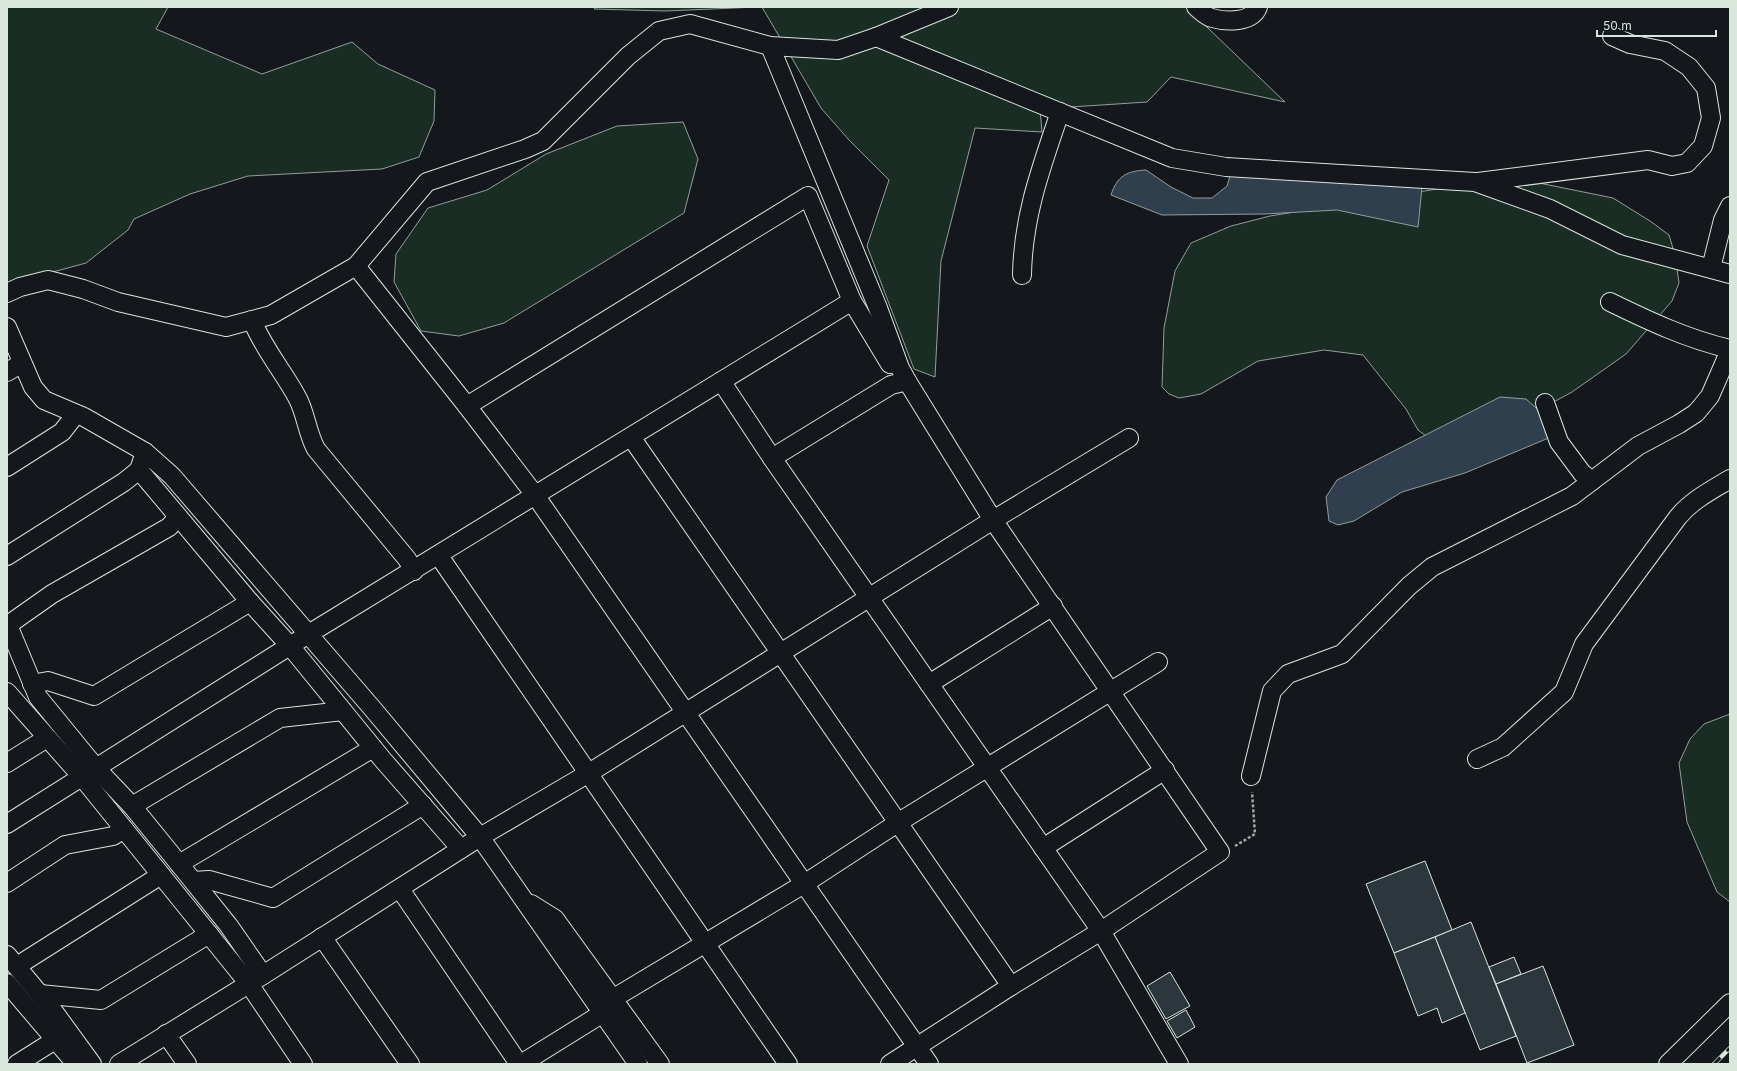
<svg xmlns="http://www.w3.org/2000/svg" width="1737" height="1071" font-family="Inter,sans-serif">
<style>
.green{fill:#1a2d24;stroke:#939e99}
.water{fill:#2f3f4d;stroke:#939e99}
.building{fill:#2c363c;stroke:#d8e6dc}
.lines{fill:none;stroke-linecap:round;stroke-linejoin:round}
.minor-casing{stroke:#d8e6dc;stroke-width:20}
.path{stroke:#9da8a2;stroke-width:2.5;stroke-dasharray:3 2;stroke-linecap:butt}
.minor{stroke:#14181c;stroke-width:18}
.rail-casing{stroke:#d8e6dc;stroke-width:4.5}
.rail{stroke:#14181c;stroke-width:3;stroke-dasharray:9;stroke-linecap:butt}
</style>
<rect width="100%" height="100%" fill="#14181c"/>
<g class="green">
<path d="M7 7H168L156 29 262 74 352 42 378 64 435 90 434 121 419 157 382 169 248 176 190 194 134 219 128 230 86 263 16 282 7 283Z"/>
<path d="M596 7H758L665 11 594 9Z"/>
<path d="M762 7H1186L1285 102 1171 77 1147 102 1040 109 1042 132 975 128 941 261 935 377 914 369 867 246 889 180 849 140 821 108Z"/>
<path d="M683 122 698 159 684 213 504 323 459 336 421 331 394 282 396 254 428 208 487 190 546 154 617 126Z"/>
<path d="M1539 183 1613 198 1650 221 1669 235 1675 255 1679 283 1672 301 1626 354 1572 392 1524 418 1441 447 1418 430 1406 409 1363 355 1324 350 1258 361 1201 394 1179 398 1169 394 1162 387 1164 328 1175 271 1191 243 1231 226 1270 216 1449 187Z"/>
<path d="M1730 714V902L1717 892 1687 822 1679 763 1690 739 1704 724Z"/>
</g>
<g class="water">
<path d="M1146 170 1171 187 1193 198H1212L1227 186 1230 176 1422 187 1418 227 1337 210 1265 214 1162 215 1111 195C1117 176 1127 171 1146 170Z"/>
<path d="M1500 397 1526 399 1543 414 1551 437 1465 473 1402 492 1354 521 1338 525 1329 521 1326 497 1337 480Z"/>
</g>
<g class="building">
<path d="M1425 861 1452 930 1394 953 1366 884Z"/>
<path d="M1471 922 1516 1036 1480 1050 1435 937Z"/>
<path d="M1435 937 1465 1013 1442 1023 1437 1008 1418 1016 1394 953Z"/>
<path d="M1514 957 1521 974 1496 984 1489 967Z"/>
<path d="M1543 966 1574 1045 1527 1063 1496 984Z"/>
<path d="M1170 972 1190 1006 1166 1019 1147 986Z"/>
<path d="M1186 1010 1195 1027 1177 1038 1167 1021Z"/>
</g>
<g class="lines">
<g class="minor-casing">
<g id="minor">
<path d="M1196 7C1201 11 1207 17 1212 18 1226 22 1252 23 1258 7"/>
<path d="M876 37 1172 158 1226 167 1475 182 1550 209 1622 245 1730 274"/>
<path d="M770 46 878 308 900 368 907 381 993 520 1220 852 1101 931 1011 986 890 1064"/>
<path d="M1478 182 1648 160 1672 166 1687 163 1703 146 1711 118 1706 88 1689 67 1665 51 1630 44 1612 36"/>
<path d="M356 266 467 406 535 495 929 1064"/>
<path d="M1711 268 1723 220 1730 206"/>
<path d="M1022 275C1023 216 1041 168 1060 112"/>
<path d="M7 293 20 287 48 280 83 289 118 302 226 327 271 315 356 266 427 182 525 149 543 141 628 56 659 31 690 24 770 46 838 50 876 37 949 7"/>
<path d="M1610 302C1649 321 1687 339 1730 349"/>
<path d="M252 320C263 348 283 371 297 397 306 413 307 433 316 449L407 559 414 571"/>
<path d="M7 327 33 387 44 400 84 417 145 452 172 476 372 708 480 837 638 1064"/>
<path d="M7 372 22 363"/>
<path d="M721 381 772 458 1101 931 1179 1064"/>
<path d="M1545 403 1559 442 1582 473 1592 481"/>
<path d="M467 406 808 196 852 301 890 364"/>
<path d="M631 437 1011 986"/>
<path d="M145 452 139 470 250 602 290 646 383 760 461 849"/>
<path d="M772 458 891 385 907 381"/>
<path d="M7 467 62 432 76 414"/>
<path d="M178 517 169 527 52 594 8 625 38 697 96 768 132 806 193 881 229 926 263 975"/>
<path d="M7 556 124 482 139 470"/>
<path d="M439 556 788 1064"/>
<path d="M32 684 48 681 94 696 250 602"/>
<path d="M929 684 1053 606"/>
<path d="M7 692 82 777 249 984 303 1064"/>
<path d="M1477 759 1503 747 1564 692 1584 644 1678 517C1692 500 1712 490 1730 479"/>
<path d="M7 763 47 738"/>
<path d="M1251 776 1272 691 1288 674 1342 654 1409 586 1432 567 1572 496 1638 446 1679 424 1696 413 1710 396 1730 350"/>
<path d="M132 806 280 718 343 711"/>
<path d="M7 824 307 635 852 301"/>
<path d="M1043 848 1165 770"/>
<path d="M179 864 373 748"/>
<path d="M193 881 209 880 273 898 423 805"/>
<path d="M7 883 65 845 113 836 124 829"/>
<path d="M400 889 519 1064"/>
<path d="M531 904 555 919 660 1064"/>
<path d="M322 937 410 1064"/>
<path d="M7 955 52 1009 92 1064"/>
<path d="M17 966 161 875"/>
<path d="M7 983 76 1064"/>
<path d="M40 994 101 1000 209 934"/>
<path d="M614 998 804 884 899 822 1158 662"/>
<path d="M166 1034 187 1064"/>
<path d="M17 1064 55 1040"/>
<path d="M119 1064 263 975 480 837 589 773 993 520 1129 438"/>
<path d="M521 1064 603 1013"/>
<path d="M1668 1064 1730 1003"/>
</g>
</g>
<path class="path" d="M1235 846 1255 834 1252 792"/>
<use href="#minor" class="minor"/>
<g class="rail-casing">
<path id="rail" d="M1714 1064 1730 1048"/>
</g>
<use href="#rail" class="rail"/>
</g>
<rect width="1737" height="1071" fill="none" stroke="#d8e6dc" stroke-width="16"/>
<path d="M1597 30v6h119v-6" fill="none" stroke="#d8e6dc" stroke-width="2"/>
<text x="1603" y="30" font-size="12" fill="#d8e6dc" stroke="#14181c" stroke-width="3" paint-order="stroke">50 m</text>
</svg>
